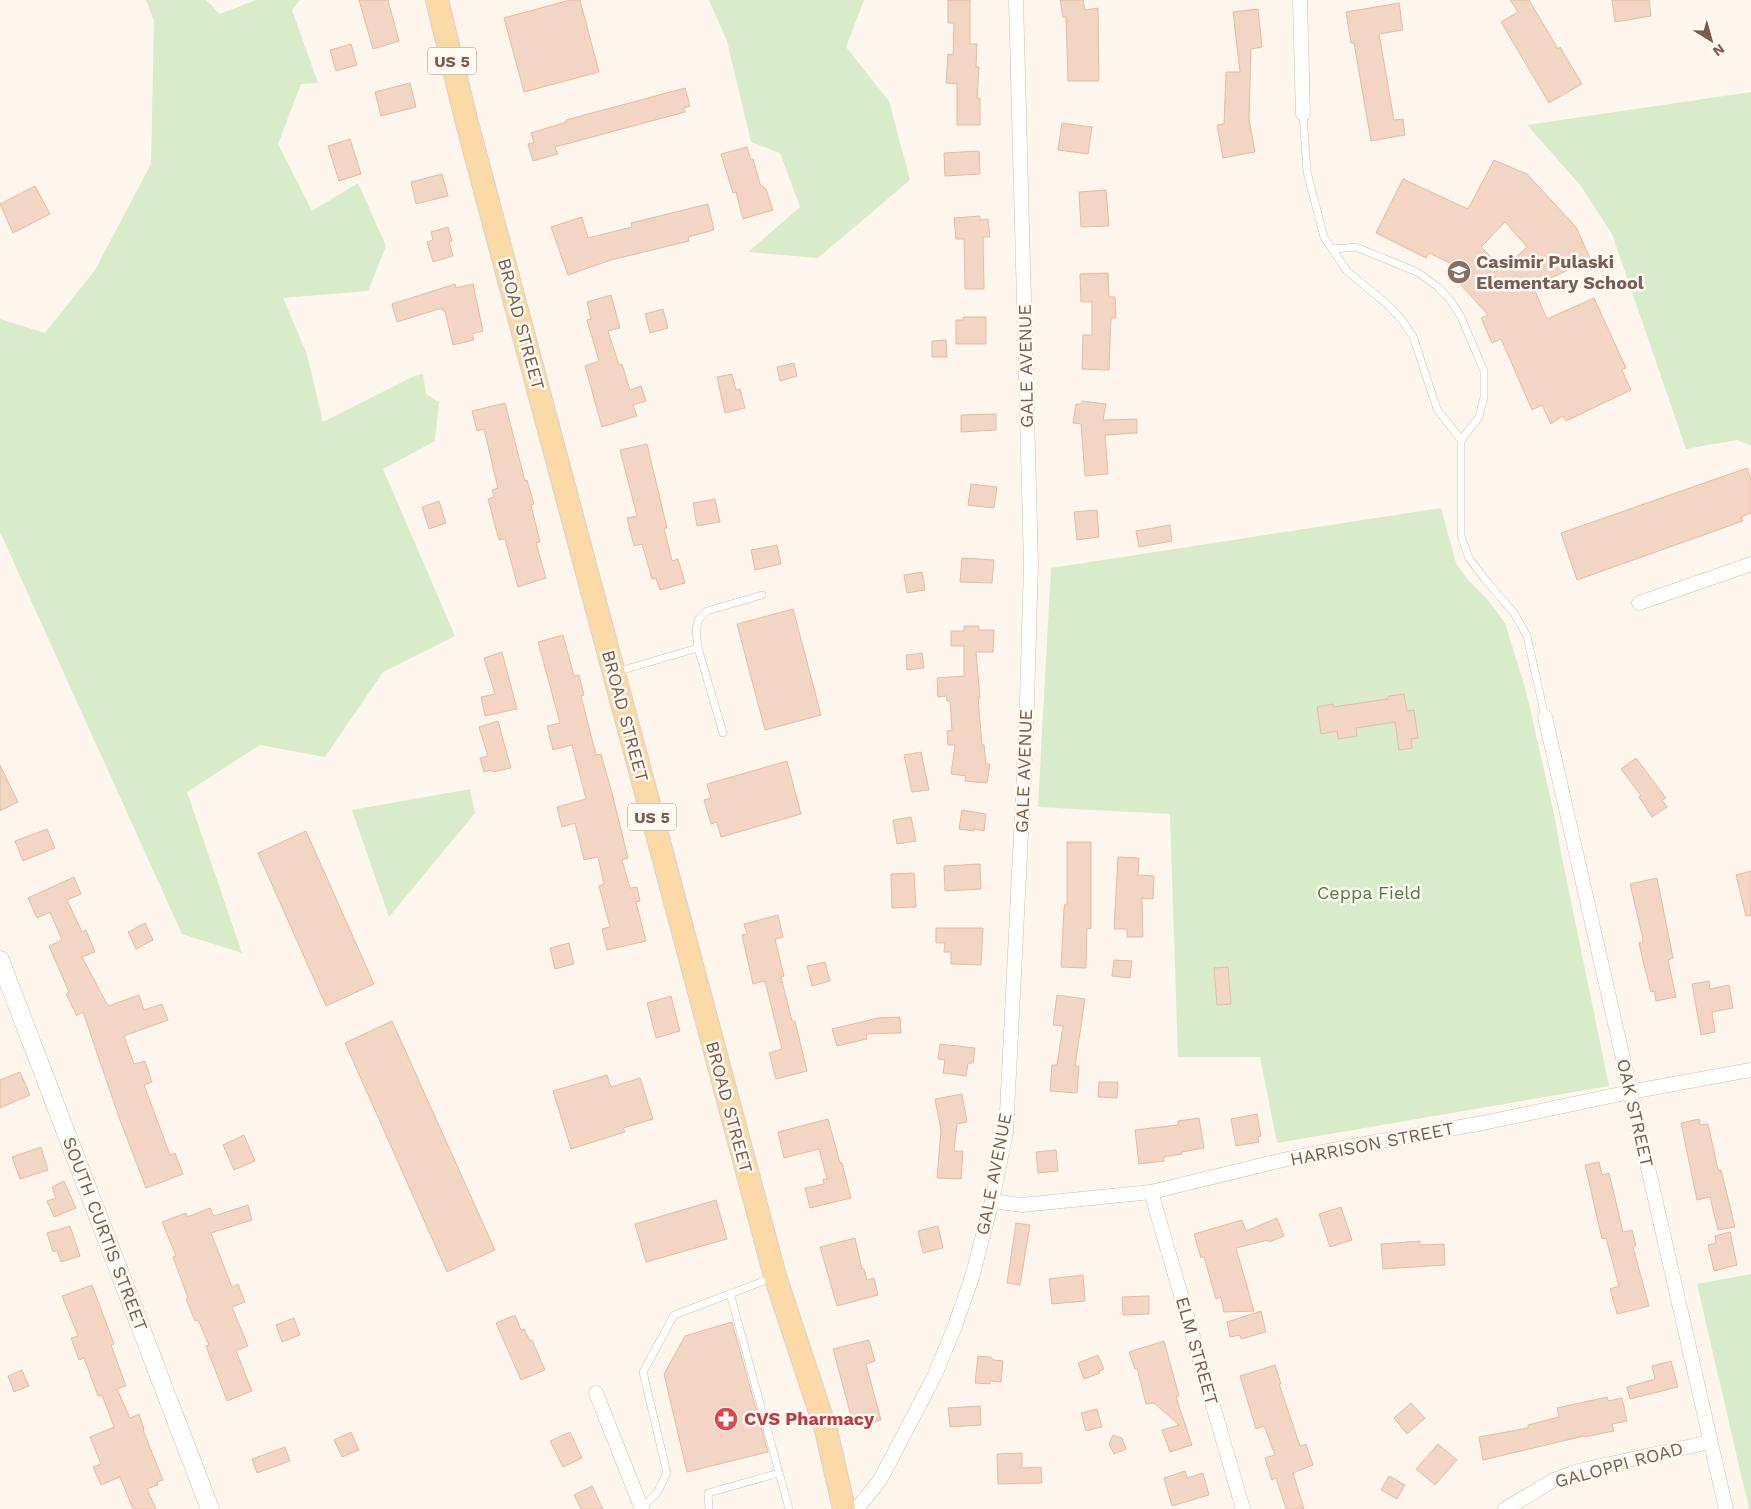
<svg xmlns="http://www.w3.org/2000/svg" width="1751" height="1509" font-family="'Work Sans',sans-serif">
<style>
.green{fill:#d8ecc9}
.building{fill:#f3d5c3;stroke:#e6bba3;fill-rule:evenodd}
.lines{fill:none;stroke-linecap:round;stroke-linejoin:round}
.service-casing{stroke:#d1beb0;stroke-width:8}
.minor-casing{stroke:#d1beb0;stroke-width:15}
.tertiary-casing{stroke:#d1beb0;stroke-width:19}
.primary-casing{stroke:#dad1cd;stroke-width:24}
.service{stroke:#fff;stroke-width:7}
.minor{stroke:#fff;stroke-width:14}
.tertiary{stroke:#fff;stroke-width:18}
.primary{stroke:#fbd9a5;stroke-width:22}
.labels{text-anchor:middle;stroke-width:5;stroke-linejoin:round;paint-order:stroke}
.shield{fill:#fffaf3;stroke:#a28b7f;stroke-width:1}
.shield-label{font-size:16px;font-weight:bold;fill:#7a5c4d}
.education-label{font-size:18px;font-weight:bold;fill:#785e54;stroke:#fffaf3;text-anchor:start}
.street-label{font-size:18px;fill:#7a5c4d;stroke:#fffaf3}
.park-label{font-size:18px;fill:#537a41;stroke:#fffaf3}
.health-label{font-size:18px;font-weight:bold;fill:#be3a42;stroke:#fffaf3;text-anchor:start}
</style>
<rect width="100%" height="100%" fill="#fdf6ec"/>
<g class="green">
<path d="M146 0H206L220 14 256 0H300L292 10 318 83 301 84 278 144 312 211 358 183 386 246 368 291 283 298 307 354 323 422 414 376 423 374 426 394 439 402 435 441 383 469 455 636 383 672 325 757 260 745 187 792 242 953 182 934 0 532V319L45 333 95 270 151 164 154 21Z"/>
<path d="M709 0H864L846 47 889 101 910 180 818 258 748 252 800 207 780 153 751 142 727 41Z"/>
<path d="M1751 92V446L1737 440 1686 449 1612 234 1581 186 1527 125Z"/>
<path d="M1441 508 1456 563 1468 580 1488 600 1505 623 1526 691 1555 818 1560 848 1609 1086 1277 1143 1260 1057H1178L1170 814 1038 807 1051 568Z"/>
<path d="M470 789 475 813 389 917 352 810Z"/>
<path d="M1751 1274V1509H1749L1697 1284Z"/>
</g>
<g class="building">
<path d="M359 0H388L399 41 373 49Z"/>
<path d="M570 0H580L599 72 524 92 504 18Z"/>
<path d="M948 0H970V44H977L976 67H979L977 98H980V125H957V84L946 83 948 54 953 55 954 23H948Z"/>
<path d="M1060 0H1083L1085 10 1098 8 1099 81H1068L1066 17H1063Z"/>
<path d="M1510 0H1529L1558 49 1560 47 1582 84 1549 103 1501 22 1518 12Z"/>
<path d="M1612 0H1649L1651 16 1615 22Z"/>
<path d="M1399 3 1403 30 1379 34 1394 120 1403 119 1405 135 1371 141 1354 43H1351L1346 12Z"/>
<path d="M1258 9 1262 47 1251 49 1249 119 1255 152 1223 158 1217 125 1224 124 1226 72H1240L1233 12Z"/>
<path d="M351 44 357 65 336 71 330 50Z"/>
<path d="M410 83 416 107 381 116 375 92Z"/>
<path d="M685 88 690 106 684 108 685 112 555 147 558 154 533 161 528 144 534 143 531 133 566 122V120Z"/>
<path d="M1062 123 1092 127 1088 154 1058 150Z"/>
<path d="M350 139 361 174 339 181 328 146Z"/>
<path d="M747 147 751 160 753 159 760 184 766 189 773 210 743 219 736 192 733 193 721 154Z"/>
<path d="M979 151 980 174 945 176 944 153Z"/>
<path d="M1494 160 1527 174 1576 227 1591 260 1533 286 1547 319 1594 298 1626 368 1622 370 1631 390 1566 421 1563 416 1551 424 1542 405 1532 410 1501 339 1492 343 1481 318 1488 315 1452 275 1460 268 1429 253 1426 258 1376 233 1403 179 1468 209ZM1505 222 1527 247 1503 269 1481 247Z"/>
<path d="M442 174 448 196 416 204 411 182Z"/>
<path d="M35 186 50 214 13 233 0 204Z"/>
<path d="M1106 190 1109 226 1081 227 1079 192Z"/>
<path d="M708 204 714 230 688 237 689 241 611 260 568 275 551 227 582 217 588 238 632 227 631 223Z"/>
<path d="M980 216V220L988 219 990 237H983L984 289H965L964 239H956L954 218Z"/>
<path d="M448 227 452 241 449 242 453 256 433 262 427 242 433 240 431 232Z"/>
<path d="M1108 273 1109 297H1115L1116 318H1111L1109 370 1082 369 1083 335H1092V302H1081L1080 274Z"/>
<path d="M455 284 456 288 473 284 483 331 472 334 474 340 453 345 445 311H443L442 308 397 322 392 304Z"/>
<path d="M611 295 620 328 608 331 619 365 622 364 630 390 641 386 646 401 633 405 637 416 602 427 585 366 599 361 587 320 591 319 587 302Z"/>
<path d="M663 309 668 328 650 333 645 314Z"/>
<path d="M963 317H986V344H956V320H963Z"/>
<path d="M946 340 947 357H932V341Z"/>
<path d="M794 363 797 376 780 381 777 367Z"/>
<path d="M732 374 736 390 740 389 745 408 725 413 717 377Z"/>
<path d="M1082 401 1106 404 1103 420 1137 419V433L1105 435 1108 474 1085 476 1081 424 1073 423 1076 404H1081Z"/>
<path d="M505 403 525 481 527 480 534 504 531 505 540 542 536 543 546 578 518 587 505 539 499 540 488 499 494 497 492 490 498 488 484 429 477 431 472 411Z"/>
<path d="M996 414V430L961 432V415Z"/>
<path d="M647 444 667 528H664L672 561 678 559 685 583 660 590 656 578 652 579 642 544 634 546 627 518 637 516 620 450Z"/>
<path d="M1747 468 1751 479V513L1741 517 1743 521 1577 580 1561 533Z"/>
<path d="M971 484 997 487 994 508 968 505Z"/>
<path d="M715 499 720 522 697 526 693 503Z"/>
<path d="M439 501 446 523 429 529 422 507Z"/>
<path d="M1097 510 1099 537 1077 540 1074 512Z"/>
<path d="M1170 525 1172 541 1139 547 1136 531Z"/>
<path d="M777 545 781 564 755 570 751 550Z"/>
<path d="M962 558 994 560 992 583 960 582Z"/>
<path d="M922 572 925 590 907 593 904 575Z"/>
<path d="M793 609 821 715 765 730 737 624Z"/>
<path d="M964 626H979V630H994L993 652H976L980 698H978L982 745H984L986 764H990L987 783 965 781 966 776 951 774 955 745H948L947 731 952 730 950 701H947L946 696 938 697 937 678 964 676V646H951V631H964Z"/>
<path d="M563 635 574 676 579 675 584 695 581 696 596 755 601 754 612 793 628 858 622 860 630 888 637 887 640 901 636 902 646 941 607 950 602 929 610 927 599 886 604 884 598 857 584 860 575 823 562 827 557 807 586 799 572 745 553 750 547 726 560 723 538 642Z"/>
<path d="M502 652 517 709 485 716 481 697 495 694 484 658Z"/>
<path d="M922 653 924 668 907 670 906 655Z"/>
<path d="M1404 694 1407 711 1414 710 1418 738 1411 739 1412 748 1399 750 1395 722 1356 728 1357 736 1338 739 1337 731 1321 734 1317 707 1333 704V707L1387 699 1389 696Z"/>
<path d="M498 721 511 768 493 772 492 770 484 772 480 758 488 756 479 727Z"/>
<path d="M921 752 929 790 912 792 904 755Z"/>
<path d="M1636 758 1666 798 1662 800 1667 807 1652 817 1639 797 1641 796 1621 769Z"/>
<path d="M787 761 801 814 721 837 717 822 711 824 704 800 711 798 707 784Z"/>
<path d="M0 765 18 802 0 811Z"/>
<path d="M962 810 986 814 984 831 974 829V831L959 829Z"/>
<path d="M911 817 916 841 897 844 893 820Z"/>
<path d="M47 829 55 848 23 861 15 841Z"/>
<path d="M306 831 374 984 326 1006 258 853Z"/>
<path d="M1067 842H1091V929L1087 928 1086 968 1061 967 1064 909 1065 904H1067Z"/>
<path d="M1118 857 1139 858 1138 875 1154 876 1153 899 1142 898 1143 937H1127V929H1114Z"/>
<path d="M980 864 981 889 945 891 944 866Z"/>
<path d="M1751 871V915L1746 916 1736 875Z"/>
<path d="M914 873 916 907 892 908 891 874Z"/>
<path d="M74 877 81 894 67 900 82 932 86 930 95 952 82 957 108 1006 139 995 144 1010 162 1004 168 1020 124 1036 134 1064 145 1061 152 1082 144 1085 170 1155 175 1153 183 1174 146 1188 120 1120 83 1012 77 1016 66 994 69 992 49 946 62 940 50 912 37 918 28 898Z"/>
<path d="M1657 878 1673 958 1668 960 1676 997 1656 1001 1654 991 1651 992 1644 965 1639 943 1643 942 1642 935 1630 884Z"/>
<path d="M778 915 783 937 775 939 784 976 781 977 792 1021H795L807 1071 776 1079 769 1053 782 1049 765 981 753 984 742 935 747 934 744 924Z"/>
<path d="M145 923 153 940 136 949 128 932Z"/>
<path d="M936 928H983L981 965 951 964V952H944L945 943H936Z"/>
<path d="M569 943 574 964 555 969 550 948Z"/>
<path d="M1114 960 1132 961 1130 978 1112 976Z"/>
<path d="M825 962 830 981 812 986 807 966Z"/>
<path d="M1228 967 1231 1004 1217 1005 1214 968Z"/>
<path d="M1709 981 1710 989 1729 985 1733 1008 1712 1012 1715 1032 1701 1035 1692 984Z"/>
<path d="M1057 995 1085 999 1075 1066H1079L1077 1093 1050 1091 1052 1065H1057L1063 1026 1053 1025Z"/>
<path d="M671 996 680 1031 656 1038 647 1003Z"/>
<path d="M900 1017 901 1033 866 1034 867 1039 837 1046 832 1029 878 1018Z"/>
<path d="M392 1021 495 1250 447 1272 345 1043Z"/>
<path d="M940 1044 975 1048 973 1063H968L966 1076 943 1073 945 1060 938 1059Z"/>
<path d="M20 1072 30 1095 0 1108V1080Z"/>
<path d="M607 1075 611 1087 640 1078 653 1119 623 1128 625 1132 571 1149 553 1091Z"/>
<path d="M1099 1082H1118L1117 1098 1098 1097Z"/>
<path d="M962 1094 967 1122 957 1124 954 1151H963L961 1179 937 1178 941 1130 935 1099Z"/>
<path d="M1257 1114 1261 1136 1258 1137 1259 1142 1236 1146 1231 1119Z"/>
<path d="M1199 1118 1204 1148 1182 1152V1154L1164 1157V1161L1139 1164 1135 1130 1178 1125V1121Z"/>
<path d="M828 1119 840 1163H842L851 1198 810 1208 805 1188 824 1184 823 1179H827L819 1149 784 1158 778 1132Z"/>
<path d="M1699 1119 1700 1125 1708 1124 1718 1170H1721L1735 1227 1718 1230 1710 1197 1697 1200 1681 1123Z"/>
<path d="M244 1135 255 1161 234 1170 223 1145Z"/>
<path d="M41 1147 48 1170 20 1179 12 1157Z"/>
<path d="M1056 1150 1058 1171 1038 1173 1036 1152Z"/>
<path d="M1599 1162 1602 1175 1609 1173 1623 1232 1632 1230 1636 1246 1633 1247 1649 1306 1617 1314 1610 1289 1619 1286 1606 1238 1602 1239 1585 1165Z"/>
<path d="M64 1181 76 1208 54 1217 47 1201 56 1198 52 1187Z"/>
<path d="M716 1200 727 1239 646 1262 635 1224Z"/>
<path d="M248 1205 252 1220 211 1233 232 1287 238 1284 245 1302 232 1307 248 1346 236 1351 252 1391 227 1401 206 1346 209 1345 198 1320 195 1321 186 1299 188 1298 173 1257 176 1256 162 1222 186 1213 187 1217 210 1208 214 1216Z"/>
<path d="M1341 1207 1352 1240 1330 1247 1319 1214Z"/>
<path d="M1277 1218 1284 1236 1269 1242 1268 1240 1236 1248 1254 1311 1224 1312 1221 1297 1216 1299 1204 1257 1201 1258 1194 1234 1242 1220 1246 1231Z"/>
<path d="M1016 1223 1030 1225 1020 1285 1007 1283Z"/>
<path d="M70 1226 80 1256 61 1262 57 1250 53 1252 47 1233Z"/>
<path d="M938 1226 943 1248 923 1253 918 1231Z"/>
<path d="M1730 1232 1737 1265 1714 1271 1708 1245 1716 1243 1715 1236Z"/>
<path d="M855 1238 862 1269H864L867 1280 874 1278 878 1295 837 1306 820 1247Z"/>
<path d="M1420 1241V1245L1444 1244 1445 1265 1383 1269 1381 1244Z"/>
<path d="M1083 1275 1085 1301 1052 1304 1049 1279Z"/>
<path d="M92 1285 114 1344 111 1345 126 1386 117 1389 130 1418 139 1414 144 1429 143 1430 163 1480 157 1482 158 1485 147 1489 156 1509H133L120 1477 101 1485 93 1467 101 1464 90 1437 114 1427 102 1395 98 1396 84 1358 79 1360 71 1338 78 1336 62 1296Z"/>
<path d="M1149 1296V1314L1123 1315 1122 1297Z"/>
<path d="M1261 1311 1266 1332 1241 1339 1240 1335 1230 1337 1227 1322Z"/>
<path d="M515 1315 521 1330 524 1329 530 1341 532 1340 545 1370 521 1380 496 1323Z"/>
<path d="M294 1318 300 1335 282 1342 276 1325Z"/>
<path d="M732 1322 768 1452 687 1472 664 1374 685 1336Z"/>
<path d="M869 1340 875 1361 866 1364 881 1420 854 1427 833 1349Z"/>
<path d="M1164 1341 1179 1396 1176 1397 1192 1445 1170 1452 1162 1430 1179 1425 1154 1403 1146 1404 1137 1368 1135 1369 1129 1352Z"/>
<path d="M1098 1355 1104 1369 1099 1371 1100 1373 1084 1379 1078 1363Z"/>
<path d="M978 1356 991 1357 993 1360 1003 1361 1001 1382 990 1381V1384L975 1383Z"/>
<path d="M1671 1361 1678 1387 1630 1399 1627 1387 1655 1379 1652 1366Z"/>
<path d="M1275 1365 1281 1384H1279L1300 1446 1306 1444 1313 1465 1293 1473 1304 1509H1286L1276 1478 1272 1480 1265 1458 1275 1455 1264 1426 1256 1429 1240 1376Z"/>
<path d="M22 1370 29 1386 14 1392 8 1376Z"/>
<path d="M1607 1397 1608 1401 1622 1398 1627 1421 1612 1424 1614 1431 1585 1437 1584 1436 1483 1460 1479 1437 1528 1428V1425L1559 1417 1557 1408Z"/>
<path d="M1411 1403 1425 1418 1407 1434 1394 1418Z"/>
<path d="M980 1406 981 1425 950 1427 948 1408Z"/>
<path d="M1097 1409 1102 1427 1086 1431 1081 1413Z"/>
<path d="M351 1432 359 1450 342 1457 334 1440Z"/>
<path d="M570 1432 582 1458 563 1467 550 1441Z"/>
<path d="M1113 1435 1122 1438 1126 1449 1114 1454 1109 1444Z"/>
<path d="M1438 1444 1457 1460 1435 1485 1416 1469Z"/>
<path d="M285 1447 290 1461 257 1473 252 1459Z"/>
<path d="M1022 1453V1468L1041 1467 1042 1483 998 1484 997 1454Z"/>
<path d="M1185 1471 1187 1478 1203 1473 1209 1495 1172 1506 1164 1478Z"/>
<path d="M1389 1476 1405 1485 1397 1499 1381 1490Z"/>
<path d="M592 1486 603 1509H581L574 1495Z"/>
</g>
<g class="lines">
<g class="service-casing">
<g id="service">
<path d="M1303 114 1307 172 1324 237 1347 271 1388 305 1401 319 1413 336 1437 409 1461 440V536L1469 558 1484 578 1514 613 1527 636 1545 717"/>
<path d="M1333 249 1356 247 1417 272 1438 287 1451 301 1461 317 1484 371V397L1479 417 1461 440"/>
<path d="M698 648 696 629 699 619 707 611 762 595"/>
<path d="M616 672 698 648 723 733"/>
<path d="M730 1293 789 1509"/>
<path d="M642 1508 657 1493 667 1473 643 1372 674 1315 772 1278"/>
<path d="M709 1509 708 1493 779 1473"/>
</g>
</g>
<g class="minor-casing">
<g id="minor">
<path d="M1300 0 1303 114"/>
<path d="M1639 603 1751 564"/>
<path d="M1545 717 1726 1509"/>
<path d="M1151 1192 1243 1509"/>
<path d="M992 1201 1022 1205 1151 1192 1283 1160 1347 1147 1483 1123 1630 1092 1751 1070"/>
<path d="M596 1393 642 1509"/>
<path d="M857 1509 880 1480 935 1375 955 1326 972 1277 992 1201 1006 1132 1026 735 1031 564 1016 0"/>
<path d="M1505 1509 1554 1480 1578 1471 1710 1442"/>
</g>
</g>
<g class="tertiary-casing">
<path id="tertiary" d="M0 960 210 1509"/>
</g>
<g class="primary-casing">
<path id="primary" d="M437 0 467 123 775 1276 826 1430 844 1509"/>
</g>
<use href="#service" class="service"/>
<use href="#minor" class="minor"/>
<use href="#tertiary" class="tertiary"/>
<use href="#primary" class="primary"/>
</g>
<defs>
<g id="school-disc" transform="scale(1.25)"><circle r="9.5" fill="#8d6e63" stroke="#fffaf3"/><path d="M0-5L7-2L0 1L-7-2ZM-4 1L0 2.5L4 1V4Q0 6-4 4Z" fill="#fff"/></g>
<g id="pharmacy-disc" transform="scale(1.25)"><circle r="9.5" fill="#e0444e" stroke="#fffaf3"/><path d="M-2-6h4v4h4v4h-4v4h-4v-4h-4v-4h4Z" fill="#fff"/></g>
</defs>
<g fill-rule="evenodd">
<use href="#school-disc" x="1459" y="272"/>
<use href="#pharmacy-disc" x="726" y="1419"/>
</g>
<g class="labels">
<g class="shield">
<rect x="428" y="47.5" width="48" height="27" rx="4"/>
<rect x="628" y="803.5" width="48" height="27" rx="4"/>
</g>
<g class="shield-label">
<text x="452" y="67">US 5</text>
<text x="652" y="823">US 5</text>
</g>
<g class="education-label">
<text x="1476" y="268">Casimir Pulaski<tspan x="1476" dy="21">Elementary School</tspan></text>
</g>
<g class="street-label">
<text transform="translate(521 324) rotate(75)" y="6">BROAD STREET</text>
<text transform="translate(1026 366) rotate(-91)" y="6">GALE AVENUE</text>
<text transform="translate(625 716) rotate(75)" y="6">BROAD STREET</text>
<text transform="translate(1024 771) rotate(-88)" y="6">GALE AVENUE</text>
<text transform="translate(729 1107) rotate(75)" y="6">BROAD STREET</text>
<text transform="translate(1635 1113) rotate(77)" y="6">OAK STREET</text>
<text transform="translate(1372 1144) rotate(-11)" y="6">HARRISON STREET</text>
<text transform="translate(994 1174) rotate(-79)" y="6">GALE AVENUE</text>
<text transform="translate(105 1234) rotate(69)" y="6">SOUTH CURTIS STREET</text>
<text transform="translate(1197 1351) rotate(74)" y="6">ELM STREET</text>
<text transform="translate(1619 1465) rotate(-15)" y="6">GALOPPI ROAD</text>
</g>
<g class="park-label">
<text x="1369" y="899">Ceppa Field</text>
</g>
<g class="health-label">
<text x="744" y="1425">CVS Pharmacy</text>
</g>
</g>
<g transform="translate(1711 40) rotate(143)" stroke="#fffaf3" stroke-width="4" paint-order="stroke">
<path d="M0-4L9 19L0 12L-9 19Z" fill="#7a5c4d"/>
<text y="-8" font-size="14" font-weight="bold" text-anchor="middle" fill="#7a5c4d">N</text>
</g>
</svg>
